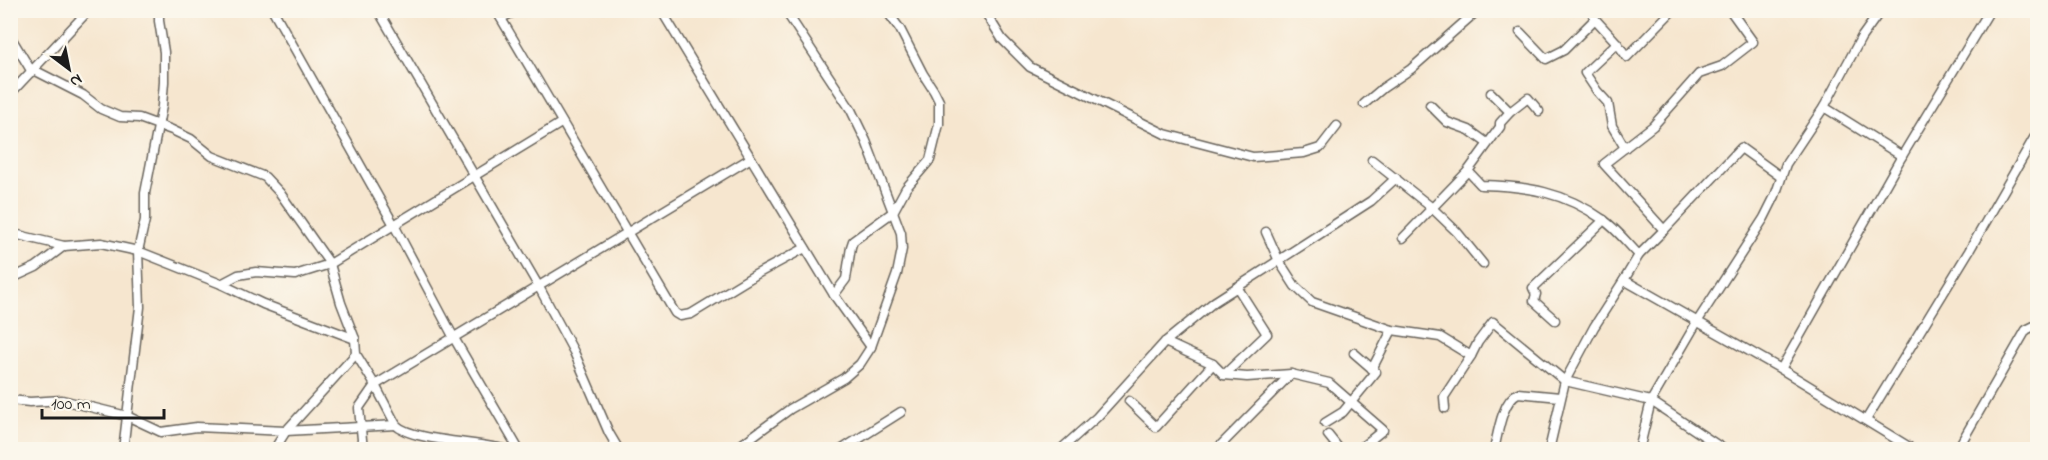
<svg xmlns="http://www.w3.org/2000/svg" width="2048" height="460" font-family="'Indie Flower',sans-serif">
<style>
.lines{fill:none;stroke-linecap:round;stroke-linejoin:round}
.minor-casing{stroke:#68635b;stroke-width:11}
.minor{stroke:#fff;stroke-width:8}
</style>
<rect width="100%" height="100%" fill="#fbf7ec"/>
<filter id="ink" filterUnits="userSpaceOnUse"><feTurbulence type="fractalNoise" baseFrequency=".0167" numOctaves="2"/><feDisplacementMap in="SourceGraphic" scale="12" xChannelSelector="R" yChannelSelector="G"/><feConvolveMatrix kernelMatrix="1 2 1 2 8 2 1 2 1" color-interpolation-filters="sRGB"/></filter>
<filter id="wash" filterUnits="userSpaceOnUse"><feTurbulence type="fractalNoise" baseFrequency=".008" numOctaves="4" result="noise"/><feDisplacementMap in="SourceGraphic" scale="24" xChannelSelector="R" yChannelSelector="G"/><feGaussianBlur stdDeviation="1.35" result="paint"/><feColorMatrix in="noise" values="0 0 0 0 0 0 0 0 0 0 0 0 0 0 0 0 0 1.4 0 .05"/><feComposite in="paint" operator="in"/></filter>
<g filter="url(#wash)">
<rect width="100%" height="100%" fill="#f6e6cf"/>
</g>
<g filter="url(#ink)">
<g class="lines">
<g class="minor-casing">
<g id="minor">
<path d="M273 10 394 225 454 338 519 450"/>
<path d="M378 10 539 287 574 352 609 433 619 450"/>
<path d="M496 10 675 313 680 316 691 314 755 275 805 248"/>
<path d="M661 10 834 295 871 347"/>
<path d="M984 10 1002 39 1030 67 1165 134 1253 157 1304 153 1320 148 1337 126"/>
<path d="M1591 10 1595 19 1617 43 1585 73 1597 91 1608 103 1612 126 1625 148"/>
<path d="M1730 10 1753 42 1722 66 1699 74 1653 126 1604 164 1664 230 1639 255 1624 280 1781 369 1914 450"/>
<path d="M501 18 518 10"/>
<path d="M1520 32 1546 59 1564 50 1595 19"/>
<path d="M10 36 32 72"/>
<path d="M1617 43 1627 57 1673 10"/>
<path d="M30 68 83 95 101 109 120 117 139 118 172 130 191 139 212 156 265 177 280 193 330 264 341 303 355 339 356 354 375 385 396 425C411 441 482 442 507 450"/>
<path d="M1491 93 1510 112"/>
<path d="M10 94 89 10"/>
<path d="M1364 104 1383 88 1411 69 1478 10"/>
<path d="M1430 105 1447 122 1469 130 1487 143"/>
<path d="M1824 107 1902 156"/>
<path d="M1372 160 1431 207 1457 232 1483 264"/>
<path d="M1468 171 1481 185C1527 186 1564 192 1602 219 1616 228 1627 243 1639 255"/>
<path d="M1664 230 1741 148 1781 177"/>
<path d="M1266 232 1279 261 1295 286 1312 302 1392 330 1440 337 1471 356 1478 342 1493 322 1565 381 1651 401 1725 450"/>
<path d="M10 233 64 246"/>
<path d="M1403 238 1468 171 1500 127V123L1510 112 1528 98 1539 111"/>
<path d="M10 279 36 267 64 246 101 243 138 251 221 284"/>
<path d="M834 295 846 279 851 247 853 241 893 212 906 188 930 160 939 124V101L934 91 923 74 900 29 886 10"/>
<path d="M1555 320 1534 301 1536 294 1533 288 1604 220"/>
<path d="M355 339 263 304 221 284 238 275 256 272 295 275 330 264 561 123"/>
<path d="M1165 342 1213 364 1224 375 1247 377 1291 374 1329 383 1383 430 1358 450"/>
<path d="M1372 369 1392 330"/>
<path d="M1781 369 1902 156 1990 10"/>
<path d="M1224 375 1267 334 1237 287"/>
<path d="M10 400 30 402 62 400 127 416 161 432 197 427 286 431 396 425"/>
<path d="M1129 401 1156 427 1213 364"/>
<path d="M1445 408 1444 397 1471 356"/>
<path d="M1866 420 1969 251 2034 138 2038 135"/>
<path d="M1325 423 1343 412 1376 372 1354 353"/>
<path d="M1328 435 1340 450"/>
<path d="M123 450 140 307 138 251 145 220V193L162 106 164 82V52L159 21V10"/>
<path d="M274 450 286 431 356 354"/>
<path d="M363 450 359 408 375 385 751 158"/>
<path d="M734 450 790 409 844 378 860 364 871 347 897 274 902 249 901 233 866 141 851 110 785 10"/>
<path d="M841 450 901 412"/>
<path d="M1060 450 1097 417 1165 342 1214 302 1371 201 1396 178"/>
<path d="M1216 450 1291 374"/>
<path d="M1494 450C1498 433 1502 401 1518 393L1560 397"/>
<path d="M1549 450 1565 381 1594 327 1624 280"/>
<path d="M1639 450 1651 401 1697 322 1764 218 1775 196 1786 164 1824 107 1861 38 1881 10"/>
<path d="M1957 450 2026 330 2038 324"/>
</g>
</g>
<use href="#minor" class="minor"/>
</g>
</g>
<rect width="2048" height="460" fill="none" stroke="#fbf7ec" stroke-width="36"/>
<g transform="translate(69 69) rotate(148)" stroke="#fbf7ec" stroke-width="4.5" paint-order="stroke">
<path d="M0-4.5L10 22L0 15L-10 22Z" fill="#1c1c1c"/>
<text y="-9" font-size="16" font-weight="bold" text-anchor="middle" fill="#1c1c1c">N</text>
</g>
<path d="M42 409v9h122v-9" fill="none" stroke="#1c1c1c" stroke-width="3"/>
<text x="51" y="409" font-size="18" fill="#1c1c1c" stroke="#fbf7ec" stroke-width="4.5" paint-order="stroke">100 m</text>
</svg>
